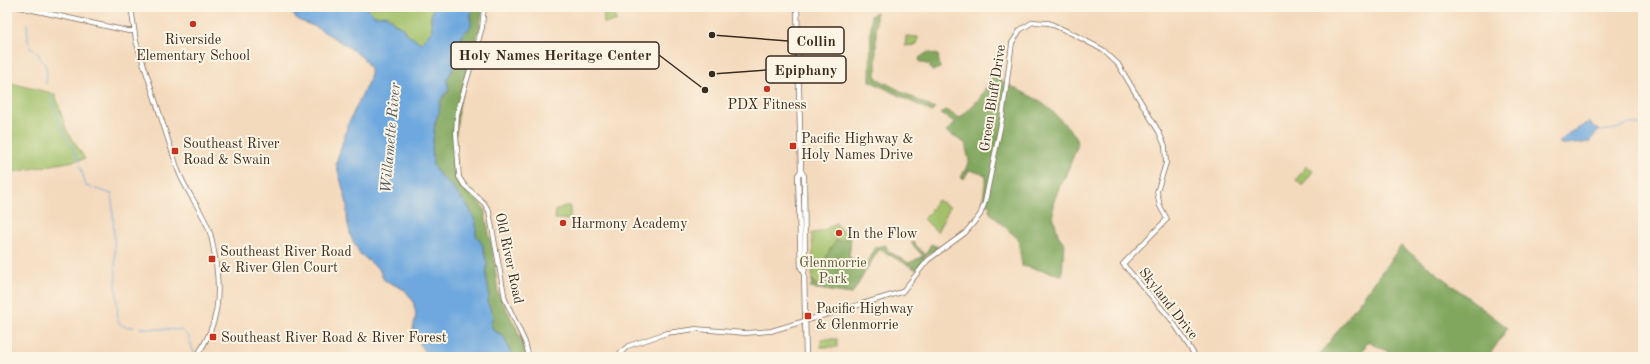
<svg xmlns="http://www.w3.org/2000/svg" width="1650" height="364" font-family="'Old Standard TT',serif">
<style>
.green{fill:#a2c16a;stroke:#6e7644}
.forest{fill:#81a75e;stroke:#5e683e}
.water{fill:#6ea8de;stroke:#54697e}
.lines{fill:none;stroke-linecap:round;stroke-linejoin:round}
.stream{stroke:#6ea8de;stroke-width:1}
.secondary-casing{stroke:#7c6856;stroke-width:5.5}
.primary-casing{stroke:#7c6856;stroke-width:6}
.secondary{stroke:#fff;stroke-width:4}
.primary{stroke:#fff;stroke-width:4.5}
.poi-dot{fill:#c8321e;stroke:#fcf5e5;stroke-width:1.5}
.labels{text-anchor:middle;stroke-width:4;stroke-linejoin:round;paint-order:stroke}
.poi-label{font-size:14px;fill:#3b2a1e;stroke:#fcf5e5;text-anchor:start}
.street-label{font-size:14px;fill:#3b2a1e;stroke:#fcf5e5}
.park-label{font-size:14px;fill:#5a5735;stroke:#fcf5e5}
.water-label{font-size:15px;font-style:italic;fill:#4d5661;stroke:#fcf5e5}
.leader{fill:none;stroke:#3b2a1e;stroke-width:1.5}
.callout-dot{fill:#3b2a1e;stroke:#fcf5e5;stroke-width:1.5}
.callout{fill:#fcf5e5;stroke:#3b2a1e;stroke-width:1.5}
.callout-label{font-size:15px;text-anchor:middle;font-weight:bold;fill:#3b2a1e}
</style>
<rect width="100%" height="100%" fill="#fcf5e5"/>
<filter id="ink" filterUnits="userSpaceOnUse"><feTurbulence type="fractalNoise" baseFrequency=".025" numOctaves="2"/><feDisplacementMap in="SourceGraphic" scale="8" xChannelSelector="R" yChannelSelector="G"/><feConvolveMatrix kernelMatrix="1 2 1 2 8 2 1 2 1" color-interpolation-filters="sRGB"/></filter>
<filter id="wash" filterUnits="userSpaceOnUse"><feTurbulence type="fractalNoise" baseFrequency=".012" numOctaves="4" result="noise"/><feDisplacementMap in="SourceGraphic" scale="16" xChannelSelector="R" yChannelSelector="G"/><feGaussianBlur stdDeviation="0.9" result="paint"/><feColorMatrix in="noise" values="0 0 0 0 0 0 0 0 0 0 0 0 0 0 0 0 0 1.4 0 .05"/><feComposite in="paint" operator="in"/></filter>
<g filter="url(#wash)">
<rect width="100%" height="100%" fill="#f4dabd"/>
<g class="green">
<path d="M366 7H433L431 18 432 31 422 43C411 41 405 28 395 24L392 18 383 16H375Z"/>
<path d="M603 7H615L616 22 604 23Z"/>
<path d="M906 36 918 37 917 45 905 46Z"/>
<path d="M7 82 55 94 66 129 85 159 8 173Z"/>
<path d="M1306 166 1313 171 1303 185H1301L1296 180Z"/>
<path d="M937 200 950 207 937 232 924 219 929 213Z"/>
<path d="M565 206H570V220L555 219 556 210Z"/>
<path d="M836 223 841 230 851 235 849 257 867 268 852 294 811 288 813 267 812 233 821 232Z"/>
<rect x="821" y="339" width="16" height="8"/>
</g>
<g class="forest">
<path d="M473 7H483L480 26 460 100 455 141 456 162 459 179 484 208 494 258 498 293 517 329 527 357H512L504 336C497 332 493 331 490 323L493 318 488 303 489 292 486 278 487 264 482 244 478 241 476 235V223L469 208 452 187 441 177 433 165 432 161C431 148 436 97 449 92L447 79C453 74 462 41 463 33L464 31H467C472 25 470 15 473 7Z"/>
<path d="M876 11V78L935 109 932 112 870 81 871 16Z"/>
<path d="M928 52 938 55 940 68 932 71 929 65 920 62 919 58Z"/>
<path d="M992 76 1040 101 1053 112 1076 136 1077 147 1065 177 1062 180 1053 204V215L1058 235 1064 243 1062 275 1022 266 1018 239 989 212 990 205 983 202 986 175 969 170 964 179 961 178 969 161 965 143 946 132 955 122 941 114 945 110 960 118 980 98Z"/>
<path d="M844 239H851L849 257 865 267 876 247 886 245 888 251 909 263 923 256 911 243 913 242 925 255 931 244 939 247 925 257 917 270 879 249 852 294 811 288 812 281H814L815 285H821L827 255 836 240 841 241Z"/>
<path d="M1401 246 1508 328 1488 357H1398L1368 341 1359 357H1318Z"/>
</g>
<g class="water">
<path d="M287 7H366L375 16 386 15 389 17 395 24 404 29 405 33 421 43 432 31 431 18 433 7H473L470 17 471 25 468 30 463 33 464 35 462 36C462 42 452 75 447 79L449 91 445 93 440 101 439 113 435 122 432 149 433 165 441 177 452 187 469 208 476 223V235L482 244 487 264 486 278 489 292 488 303 493 318 490 323 494 331 504 336 512 357H430L422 348 413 330 416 314 413 301 405 290 384 280 379 269 360 254 351 237 347 220V204L336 163 349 122 370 78V68L364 59 350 48 316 27 298 20Z"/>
<path d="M1590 122 1599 131 1592 138 1590 142 1566 145 1559 143 1569 133Z"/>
</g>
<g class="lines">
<g class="stream">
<path d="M27 24 28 40 31 49 38 53 41 61 45 64 47 73 46 84"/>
<path d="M50 94 61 127 79 161"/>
<path d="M1599 131 1616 129 1630 124H1643"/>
<path d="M80 166 86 186 112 194 118 321C121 327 128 327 135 327"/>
<path d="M140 328 182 330 188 336 194 353"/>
</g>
</g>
</g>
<g filter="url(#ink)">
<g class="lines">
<g class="secondary-casing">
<g id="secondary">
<path d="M19 7 128 31H133"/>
<path d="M131 7 136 41 178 170C185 190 199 206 207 225 212 235 213 246 215 257 221 295 219 325 196 357"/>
<path d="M484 7 482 28 457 114 456 133 459 177 464 185 484 203 489 211 505 299 525 342 529 357"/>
<path d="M616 357 628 346 667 333 696 329 745 333 771 331 902 292 928 260 965 233 980 215 985 202 1002 119 1012 43 1020 30 1033 22 1049 23 1073 34 1103 50 1118 64 1159 132 1165 146 1166 163 1157 192 1160 206 1167 219 1123 264 1171 319 1196 357"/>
</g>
</g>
<g class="primary-casing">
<g id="primary">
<path d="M797 7 801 171 798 175 801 268 804 271"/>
<path d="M801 171 804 176 805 268 804 271 806 357"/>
</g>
</g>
<use href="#secondary" class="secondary"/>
<use href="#primary" class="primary"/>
</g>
</g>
<g class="poi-dot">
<circle cx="193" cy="24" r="4"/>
<circle cx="767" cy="89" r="4"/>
<rect x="789" y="142" width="8" height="8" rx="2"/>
<rect x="171" y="147" width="8" height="8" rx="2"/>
<circle cx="563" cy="223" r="4"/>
<circle cx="839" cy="233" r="4"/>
<rect x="208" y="255" width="8" height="8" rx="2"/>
<rect x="804" y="312" width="8" height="8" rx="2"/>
<rect x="209" y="333" width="8" height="8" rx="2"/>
</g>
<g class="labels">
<g class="poi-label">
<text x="193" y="44" text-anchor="middle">Riverside<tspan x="193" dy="16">Elementary School</tspan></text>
<text x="767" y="109" text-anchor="middle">PDX Fitness</text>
<text x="801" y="143">Pacific Highway &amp;<tspan x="801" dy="16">Holy Names Drive</tspan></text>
<text x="183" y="148">Southeast River<tspan x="183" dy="16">Road &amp; Swain</tspan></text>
<text x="571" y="228">Harmony Academy</text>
<text x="847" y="238">In the Flow</text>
<text x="220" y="256">Southeast River Road<tspan x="220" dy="16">&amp; River Glen Court</tspan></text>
<text x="816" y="313">Pacific Highway<tspan x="816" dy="16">&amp; Glenmorrie</tspan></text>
<text x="221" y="342">Southeast River Road &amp; River Forest</text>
</g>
<g class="street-label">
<text transform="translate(992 98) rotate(-81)" y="5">Green Bluff Drive</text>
<text transform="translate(510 258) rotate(78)" y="5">Old River Road</text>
<text transform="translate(1169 303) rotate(52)" y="5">Skyland Drive</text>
</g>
<g class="park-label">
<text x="833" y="267">Glenmorrie<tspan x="833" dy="16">Park</tspan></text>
</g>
<g class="water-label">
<text transform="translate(390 138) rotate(-85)" y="5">Willamette River</text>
</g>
</g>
<path class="leader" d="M712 35L788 41M705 90L659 55M712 74L766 70"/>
<g class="callout-dot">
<circle cx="712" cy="35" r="4"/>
<circle cx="705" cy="90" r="4"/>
<circle cx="712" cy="74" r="4"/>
</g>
<g class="callout">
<rect x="788" y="27" width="56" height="27" rx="4"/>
<rect x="451" y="42" width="208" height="27" rx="4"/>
<rect x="766" y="56" width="80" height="27" rx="4"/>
</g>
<g class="callout-label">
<text x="816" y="46">Collin</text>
<text x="555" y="60">Holy Names Heritage Center</text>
<text x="806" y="75">Epiphany</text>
</g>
<rect width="1650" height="364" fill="none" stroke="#fcf5e5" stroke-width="24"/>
</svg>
